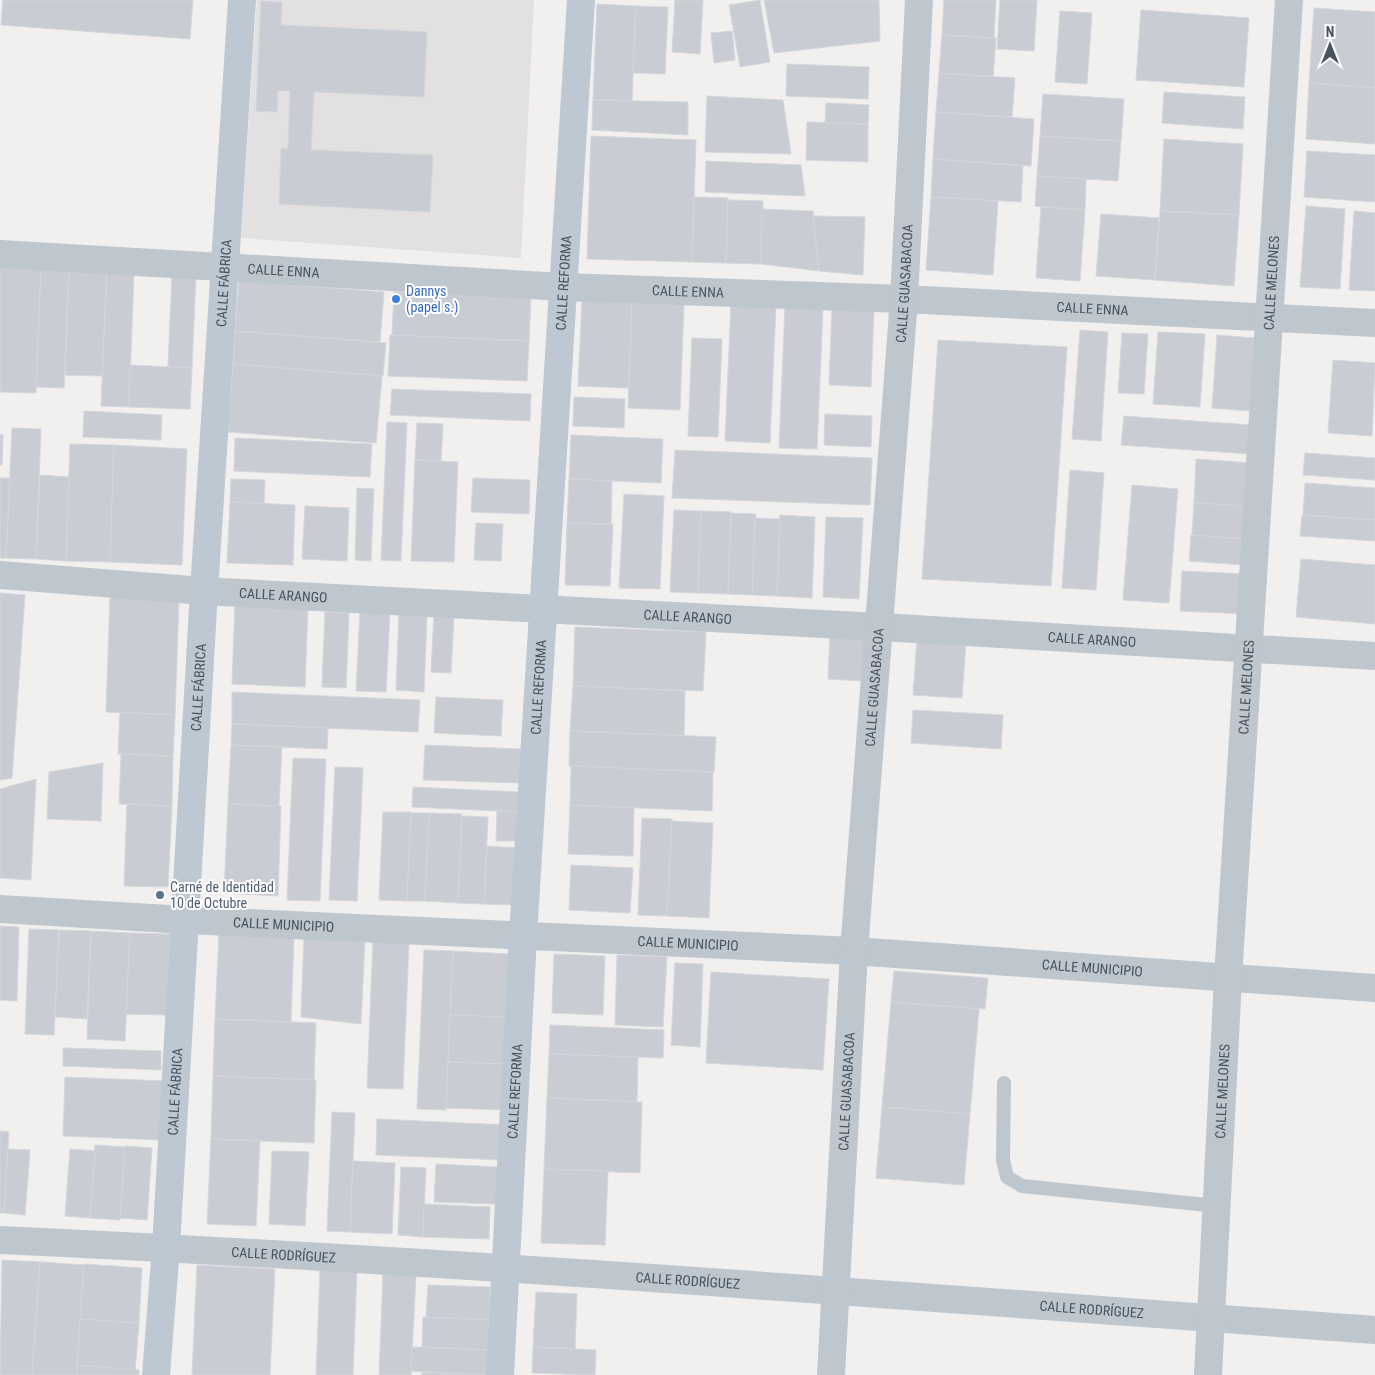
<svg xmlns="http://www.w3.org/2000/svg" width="1375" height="1375" font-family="'Roboto Condensed',sans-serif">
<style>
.education{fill:#e3e0e1}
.building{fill:#c9ccd2;stroke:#d3d6db}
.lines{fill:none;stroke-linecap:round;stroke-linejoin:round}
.lane{stroke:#bec7ce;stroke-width:14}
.street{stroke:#bec7ce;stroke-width:28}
.secondary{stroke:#bdc8d3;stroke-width:28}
.shop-dot{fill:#3f7fe0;stroke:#fff;stroke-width:2}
.service-dot{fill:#5c6f8a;stroke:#fff;stroke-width:2}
.labels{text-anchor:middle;stroke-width:4;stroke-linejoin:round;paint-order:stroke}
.street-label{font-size:14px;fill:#48535d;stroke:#fff}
.shop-label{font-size:14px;fill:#366cbe;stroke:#fff;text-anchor:start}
.service-label{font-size:14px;fill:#4e5e75;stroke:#fff;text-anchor:start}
</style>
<rect width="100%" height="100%" fill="#f2efef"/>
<path class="education" d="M257 0H534L521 258 241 238Z"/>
<g class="building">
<path d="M3 0H193L190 39 1 25Z"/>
<path d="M675 0H703L700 54 672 52Z"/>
<path d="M760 0 770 62 740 67 729 5Z"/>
<path d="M764 0H879L880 41 774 53Z"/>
<path d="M944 0H996L994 38 942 35Z"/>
<path d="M1000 0H1037L1034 51 997 49Z"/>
<path d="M261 1 282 2 281 25 427 32 424 97 314 92 311 150 433 155 430 212 279 204 281 148 288 149 290 91H278L277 112 256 111Z"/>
<path d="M597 4 636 6 632 101 593 100Z"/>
<path d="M636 6 668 7 665 74 633 73Z"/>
<path d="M1314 8 1375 12V88L1309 83Z"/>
<path d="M1141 10 1249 18 1244 87 1136 80Z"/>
<path d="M1060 11 1092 13 1087 84 1055 82Z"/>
<path d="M732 31 735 60 714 63 711 33Z"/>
<path d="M942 35 996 38 993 77 939 73Z"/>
<path d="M787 64 869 67 868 99 786 96Z"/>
<path d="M939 73 1015 78 1012 117 936 112Z"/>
<path d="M1309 83 1375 88V144L1306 139Z"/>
<path d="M1164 92 1245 97 1243 129 1162 123Z"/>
<path d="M1043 94 1124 99 1121 141 1040 136Z"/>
<path d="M707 96 783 100 791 154 705 152Z"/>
<path d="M593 100 688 102V135L592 130Z"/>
<path d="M826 103 869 105 868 124 825 123Z"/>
<path d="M936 112 1034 119 1031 166 933 159Z"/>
<path d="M807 122 868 124V162L806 160Z"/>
<path d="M591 136 696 140 692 262 587 259Z"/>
<path d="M1040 136 1121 141 1118 181 1037 176Z"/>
<path d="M1164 139 1243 144 1239 215 1160 211Z"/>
<path d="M1307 151 1375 155V202L1304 197Z"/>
<path d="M933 159 1023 166 1021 202 931 197Z"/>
<path d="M706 161 801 165 805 196 705 192Z"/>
<path d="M1037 176 1086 179 1085 210 1035 206Z"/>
<path d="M694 197 728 198 726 263 692 262Z"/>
<path d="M931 197 998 201 993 275 926 270Z"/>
<path d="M728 200 763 201 761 264 726 263Z"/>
<path d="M1306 206 1345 209 1340 289 1300 287Z"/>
<path d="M1041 207 1085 210 1080 281 1036 278Z"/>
<path d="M762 209 813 211 819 271 761 264Z"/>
<path d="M1160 211 1239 215 1234 286 1155 280Z"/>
<path d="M1354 211 1375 213V291L1349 290Z"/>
<path d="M1101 214 1159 218 1155 280 1096 276Z"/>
<path d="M813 216 865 217 863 275 819 271Z"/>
<path d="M0 266 41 267 36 393 0 392Z"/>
<path d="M41 267 69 269 64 388 36 387Z"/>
<path d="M69 269 107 270 102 376 65 375Z"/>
<path d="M107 270 134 271 129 407 101 406Z"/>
<path d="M172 273 196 274 192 368 168 367Z"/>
<path d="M239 281 384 292 380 342 235 331Z"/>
<path d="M394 292 531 297 529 341 392 335Z"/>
<path d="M582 301 632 303 629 388 578 386Z"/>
<path d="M632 303 684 305 680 410 628 408Z"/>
<path d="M731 303 776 305 770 443 725 441Z"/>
<path d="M785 306 823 308 817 449 779 448Z"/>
<path d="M832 309 874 310 871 387 829 385Z"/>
<path d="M1080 330 1108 332 1101 441 1072 439Z"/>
<path d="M235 331 386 343 383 376 233 364Z"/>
<path d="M1158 332 1205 334 1200 407 1153 404Z"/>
<path d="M1122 333 1148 334 1144 394 1118 393Z"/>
<path d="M390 335 529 341 527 381 388 376Z"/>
<path d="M1217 335 1255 338 1250 411 1212 408Z"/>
<path d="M692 338 722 339 718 437 688 436Z"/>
<path d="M938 340 1067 347 1051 586 922 579Z"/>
<path d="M1333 360 1375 363 1372 436 1328 433Z"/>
<path d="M233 364 382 376 376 443 228 432Z"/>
<path d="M130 365 192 368 190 409 129 407Z"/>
<path d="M392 389 531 394 530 421 390 415Z"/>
<path d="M574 397 625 399 624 428 573 426Z"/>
<path d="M84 411 162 415 161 440 83 437Z"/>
<path d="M825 414 872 416 871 447 824 445Z"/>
<path d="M1124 416 1251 425 1249 454 1121 445Z"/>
<path d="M387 422 407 423 401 561 381 560Z"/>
<path d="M417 423 443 424 441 461 415 460Z"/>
<path d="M12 428 41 429 36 559 6 558Z"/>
<path d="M0 434 3 435 2 465H0Z"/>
<path d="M571 435 663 439 661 483 569 479Z"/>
<path d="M235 438 372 444 370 477 234 471Z"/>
<path d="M70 444 114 445 110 562 66 561Z"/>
<path d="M114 445 187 449 182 565 110 562Z"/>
<path d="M675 450 872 458 870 505 672 498Z"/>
<path d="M1305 453 1375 458V480L1303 475Z"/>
<path d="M1196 459 1251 463 1247 506 1194 503Z"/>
<path d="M415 460 458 462 454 562 411 561Z"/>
<path d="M1070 470 1104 473 1096 590 1062 588Z"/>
<path d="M40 475 69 477 66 561 36 559Z"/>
<path d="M0 478H10L6 558H0Z"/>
<path d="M473 478 530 480 529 514 471 512Z"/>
<path d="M231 479 265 480 264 504 230 502Z"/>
<path d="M569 479 612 481 611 524 567 523Z"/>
<path d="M1305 483 1375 488V520L1303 515Z"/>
<path d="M1132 485 1178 489 1169 603 1123 600Z"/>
<path d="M357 488 374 489 371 561 355 560Z"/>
<path d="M624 494 664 496 660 589 619 588Z"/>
<path d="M230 502 295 505 293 565 227 563Z"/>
<path d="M1194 503 1247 506 1245 539 1192 535Z"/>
<path d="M305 506 349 508 347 561 302 559Z"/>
<path d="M674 510 701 511 698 593 670 592Z"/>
<path d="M701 511 731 512 728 594 698 593Z"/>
<path d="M731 513 756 514 752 595 728 594Z"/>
<path d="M780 515 815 517 812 598 777 596Z"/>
<path d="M1302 515 1375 520V541L1300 536Z"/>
<path d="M826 517 863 518 859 599 823 597Z"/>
<path d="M755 518 780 519 777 596 752 595Z"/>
<path d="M476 523 503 524 501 561 474 560Z"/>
<path d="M567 523 613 524 610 586 565 585Z"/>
<path d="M1191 535 1245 539 1243 565 1189 561Z"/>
<path d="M1301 559 1375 565V624L1296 617Z"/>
<path d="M1182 571 1246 574 1244 614 1180 611Z"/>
<path d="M0 593 25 595 12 778 0 780Z"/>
<path d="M110 597 179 600 175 715 106 712Z"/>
<path d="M235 603 308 606 305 687 232 684Z"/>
<path d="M360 611 390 612 386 692 356 691Z"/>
<path d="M325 612 349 613 346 688 322 687Z"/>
<path d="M399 613 427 614 424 692 396 690Z"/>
<path d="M434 614 454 615 451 673 431 672Z"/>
<path d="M575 627 706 632 703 691 573 686Z"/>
<path d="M830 636 868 638 865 681 828 679Z"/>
<path d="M917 638 966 641 962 698 913 695Z"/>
<path d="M573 686 685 691 684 736 570 731Z"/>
<path d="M232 692 420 700 418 732 232 724Z"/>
<path d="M436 697 503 700 501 736 434 733Z"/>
<path d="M913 710 1003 715 1001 749 911 743Z"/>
<path d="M120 712 175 715 173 756 118 754Z"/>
<path d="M232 724 328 728 327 749 231 745Z"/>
<path d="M570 731 716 737 714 772 569 766Z"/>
<path d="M231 745 282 747 279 806 228 804Z"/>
<path d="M425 745 521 749 520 783 423 780Z"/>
<path d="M121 754 173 756 172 806 119 804Z"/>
<path d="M293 758 326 759 320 901 287 900Z"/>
<path d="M103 763 101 821 47 819 49 772Z"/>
<path d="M571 766 713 772 712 811 570 805Z"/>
<path d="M335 767 363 768 357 901 329 900Z"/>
<path d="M36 779 31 880 0 878V789Z"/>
<path d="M413 787 520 792V812L412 807Z"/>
<path d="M127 804 172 806 168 887 124 886Z"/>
<path d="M228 804 281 806 278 896 224 893Z"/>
<path d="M570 805 634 808 633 856 568 854Z"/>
<path d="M497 811 520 812 518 841H496Z"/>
<path d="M383 812H411L407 901 379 900Z"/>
<path d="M411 813H429L425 901H407Z"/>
<path d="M429 813 462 814 458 903 425 901Z"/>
<path d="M462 816 488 817 484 904 458 903Z"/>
<path d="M642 818 672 819 667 916 638 915Z"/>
<path d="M672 821 713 823 709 918 667 916Z"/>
<path d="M487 846 518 848 515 905 484 904Z"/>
<path d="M571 865 633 868 630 913 569 910Z"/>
<path d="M0 926 19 927 17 1001 0 1000Z"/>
<path d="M29 929 59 930 54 1035 25 1034Z"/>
<path d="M59 930 91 931 87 1019 55 1017Z"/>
<path d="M91 931 130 933 125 1041 87 1039Z"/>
<path d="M130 933 170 934 167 1015 126 1014Z"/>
<path d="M219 933 294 937 291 1022 215 1019Z"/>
<path d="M304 937 365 939 361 1024 301 1017Z"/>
<path d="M373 941 409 943 403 1089 367 1088Z"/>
<path d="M424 950 453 951 446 1110 417 1109Z"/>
<path d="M453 951 510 954 507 1017 450 1015Z"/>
<path d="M554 954 605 956 603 1015 552 1013Z"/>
<path d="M617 955 667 957 663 1027 615 1025Z"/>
<path d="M675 963 703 964 700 1047 671 1045Z"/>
<path d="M894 971 988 978 985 1009 891 1002Z"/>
<path d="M711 972 829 979 823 1070 706 1063Z"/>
<path d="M891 1002 979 1009 970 1114 882 1107Z"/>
<path d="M450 1015 506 1017 505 1064 448 1062Z"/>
<path d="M215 1019 316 1023 314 1080 213 1076Z"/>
<path d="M550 1025 664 1030 663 1058 549 1054Z"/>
<path d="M63 1048 161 1051V1070L63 1066Z"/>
<path d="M549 1054 638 1057 637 1102 547 1098Z"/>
<path d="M448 1062 505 1064V1110L446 1108Z"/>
<path d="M213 1076 316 1080 314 1143 211 1139Z"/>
<path d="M65 1077 165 1081 163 1140 63 1136Z"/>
<path d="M547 1098 642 1102 640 1173 544 1169Z"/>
<path d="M882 1107 970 1114 964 1185 876 1178Z"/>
<path d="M332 1112 355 1113 350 1232 327 1231Z"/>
<path d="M377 1119 506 1125 505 1160 376 1155Z"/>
<path d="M0 1131 9 1132 4 1213H0Z"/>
<path d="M211 1139 260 1141 256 1226 207 1224Z"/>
<path d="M95 1145 125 1147 120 1220 90 1218Z"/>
<path d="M125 1146 152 1148 147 1220 120 1218Z"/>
<path d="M8 1149 30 1150 25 1215 4 1213Z"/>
<path d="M70 1149 95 1151 90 1218 65 1216Z"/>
<path d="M272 1151 309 1152 305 1226 269 1224Z"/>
<path d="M353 1161 395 1163 392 1234 350 1232Z"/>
<path d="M436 1164 500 1167 498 1204 434 1202Z"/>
<path d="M401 1167 426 1168 423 1237 398 1235Z"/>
<path d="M544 1169 608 1171 605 1245 541 1243Z"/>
<path d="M424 1204 490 1207 489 1239 423 1237Z"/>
<path d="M2 1260 40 1262 32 1375H0Z"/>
<path d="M40 1262 84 1265 77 1375H32Z"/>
<path d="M84 1264 142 1268 139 1323 80 1319Z"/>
<path d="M197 1265 275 1269 270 1375H192Z"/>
<path d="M320 1270 357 1271 353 1375H316Z"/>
<path d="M383 1273 416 1275 411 1375H379Z"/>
<path d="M428 1285 490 1287 489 1320 426 1317Z"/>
<path d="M536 1292 577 1294 575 1349 533 1347Z"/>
<path d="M423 1317 489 1320 488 1350 422 1347Z"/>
<path d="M80 1319 139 1323 135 1370 77 1365Z"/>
<path d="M412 1347 488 1350 487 1375 411 1371Z"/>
<path d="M533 1347 596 1350 595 1375 532 1373Z"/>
<path d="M77 1365 139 1370V1375H77Z"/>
<path d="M422 1372 487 1375H422Z"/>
</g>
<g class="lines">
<path class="lane" d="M1004 1083 1003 1160 1007 1177 1022 1186 1217 1206"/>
<g class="street">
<path id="s1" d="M0 254 563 287 904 299 1375 323"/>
<path id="s2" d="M0 575 204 591 880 627 1375 656"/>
<path id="s3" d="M0 909 186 920 854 951 1375 988"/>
<path id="s4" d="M0 1240C459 1261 917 1297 1375 1330"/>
<path id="s5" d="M831 1375 854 951 904 299 919 0"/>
<path id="s6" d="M1208 1375 1228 978 1289 0"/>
</g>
<g class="secondary">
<path id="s7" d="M156 1375 166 1247 204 591 242 0"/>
<path id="s8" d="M500 1375 523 936 581 0"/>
</g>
</g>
<circle class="shop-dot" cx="396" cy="299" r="5"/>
<circle class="service-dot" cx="160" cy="895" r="5"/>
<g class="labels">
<g class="street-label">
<text dy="5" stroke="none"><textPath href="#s1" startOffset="284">CALLE ENNA</textPath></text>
<text dy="5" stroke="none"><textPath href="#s7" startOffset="1094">CALLE FÁBRICA</textPath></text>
<text dy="5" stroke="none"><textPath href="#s8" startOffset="1094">CALLE REFORMA</textPath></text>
<text dy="5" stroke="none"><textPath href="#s6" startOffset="1094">CALLE MELONES</textPath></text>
<text dy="5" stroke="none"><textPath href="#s5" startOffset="1094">CALLE GUASABACOA</textPath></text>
<text dy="5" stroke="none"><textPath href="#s1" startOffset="689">CALLE ENNA</textPath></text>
<text dy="5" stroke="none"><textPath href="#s1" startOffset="1094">CALLE ENNA</textPath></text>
<text dy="5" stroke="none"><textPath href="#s2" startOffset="284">CALLE ARANGO</textPath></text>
<text dy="5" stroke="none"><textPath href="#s2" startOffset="689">CALLE ARANGO</textPath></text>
<text dy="5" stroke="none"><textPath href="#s2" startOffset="1094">CALLE ARANGO</textPath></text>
<text dy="5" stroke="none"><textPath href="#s7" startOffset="689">CALLE FÁBRICA</textPath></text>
<text dy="5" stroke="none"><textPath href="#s8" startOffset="689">CALLE REFORMA</textPath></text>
<text dy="5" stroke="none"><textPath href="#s6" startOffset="689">CALLE MELONES</textPath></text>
<text dy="5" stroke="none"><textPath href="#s5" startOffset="689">CALLE GUASABACOA</textPath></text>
<text dy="5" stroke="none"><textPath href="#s3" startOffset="284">CALLE MUNICIPIO</textPath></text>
<text dy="5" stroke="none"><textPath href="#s3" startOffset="689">CALLE MUNICIPIO</textPath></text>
<text dy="5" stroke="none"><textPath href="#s3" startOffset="1094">CALLE MUNICIPIO</textPath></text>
<text dy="5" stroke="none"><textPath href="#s5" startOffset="284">CALLE GUASABACOA</textPath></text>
<text dy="5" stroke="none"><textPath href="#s7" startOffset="284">CALLE FÁBRICA</textPath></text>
<text dy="5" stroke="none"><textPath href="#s8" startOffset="284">CALLE REFORMA</textPath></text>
<text dy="5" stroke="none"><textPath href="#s6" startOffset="284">CALLE MELONES</textPath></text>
<text dy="5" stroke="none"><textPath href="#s4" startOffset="284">CALLE RODRÍGUEZ</textPath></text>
<text dy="5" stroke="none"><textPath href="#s4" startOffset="689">CALLE RODRÍGUEZ</textPath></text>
<text dy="5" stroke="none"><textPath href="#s4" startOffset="1094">CALLE RODRÍGUEZ</textPath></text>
</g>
<g class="shop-label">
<text x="406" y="296">Dannys<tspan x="406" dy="16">(papel s.)</tspan></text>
</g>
<g class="service-label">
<text x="170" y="892">Carné de Identidad<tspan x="170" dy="16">10 de Octubre</tspan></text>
</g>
</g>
<g transform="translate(1330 45)" stroke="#ffffff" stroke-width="4" paint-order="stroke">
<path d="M0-4L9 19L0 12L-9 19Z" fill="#48535d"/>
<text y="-8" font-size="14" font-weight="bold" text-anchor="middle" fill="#48535d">N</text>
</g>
</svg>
